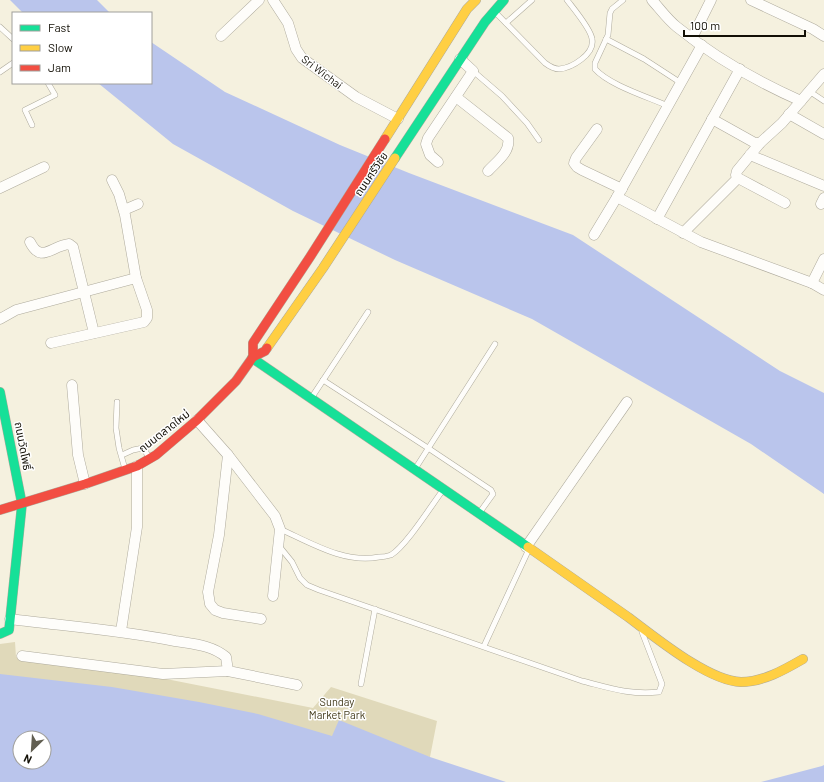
<svg xmlns="http://www.w3.org/2000/svg" width="824" height="782" font-family="Barlow,'Noto Sans Thai',sans-serif">
<style>
.green{fill:#e0d9ba}
.water{fill:#bac5ec;fill-rule:evenodd}
.lines{fill:none;stroke-linecap:round;stroke-linejoin:round}
.lane-casing{stroke:#aeaa9c;stroke-width:6}
.street-casing{stroke:#aeaa9c;stroke-width:11}
.fast-casing{stroke:#aeaa9c;stroke-width:10}
.slow-casing{stroke:#aeaa9c;stroke-width:10}
.jam-casing{stroke:#aeaa9c;stroke-width:10}
.lane{stroke:#fefdfa;stroke-width:5}
.street{stroke:#fefdfa;stroke-width:10}
.fast{stroke:#16e098;stroke-width:9}
.slow{stroke:#ffcf43;stroke-width:9}
.jam{stroke:#f24e42;stroke-width:9}
.labels{text-anchor:middle;stroke-width:3;stroke-linejoin:round;paint-order:stroke}
.street-label{font-size:11px;fill:#120f05;stroke:#fff}
.park-label{font-size:11px;fill:#403818;stroke:#fff}
</style>
<rect width="100%" height="100%" fill="#f5f1df"/>
<path class="green" d="M15 642 16 657 141 674 313 708 331 687 437 721 430 757 335 744 0 683V644Z"/>
<g class="water">
<path d="M10 0H97L110 13H23Z"/>
<path d="M151 42 225 92 340 145 409 173 573 235 780 371 824 393V494L751 444 532 319 395 260 293 211 173 144 98 83H151Z"/>
<path d="M0 674 112 687 199 702 258 714 332 736 339 720 430 757 506 782H0ZM20 738H44V762H20Z"/>
<path d="M824 765V782H761L822 766Z"/>
</g>
<g class="lines">
<g class="lane-casing">
<g id="lane">
<path d="M623 0 612 9 610 13 608 35 595 63V69C609 85 648 97 668 106"/>
<path d="M495 12 545 63C549 66 554 69 559 69 572 68 595 54 592 39 591 29 573 8 567 0"/>
<path d="M506 23 532 0"/>
<path d="M0 27 13 39"/>
<path d="M606 39 644 59 681 83"/>
<path d="M473 71 502 96 527 123 539 140"/>
<path d="M0 72 13 63"/>
<path d="M809 91 824 101"/>
<path d="M32 125 25 110 55 95 48 83"/>
<path d="M323 380 428 448 491 490 493 494 480 512"/>
<path d="M312 397 368 312"/>
<path d="M117 402 116 428 119 448 125 469"/>
<path d="M122 455 133 450 143 448 149 457"/>
<path d="M415 469 495 344"/>
<path d="M280 529C311 543 345 564 379 557 383 557 388 556 391 555 406 546 431 506 443 490"/>
<path d="M279 546 292 562 300 578 307 585 319 590 582 681C610 688 629 695 659 692L662 684 642 632"/>
<path d="M484 646 529 549"/>
<path d="M361 684 375 609"/>
</g>
</g>
<g class="street-casing">
<g id="street">
<path d="M273 0 288 23 296 49 302 58 356 97 398 119"/>
<path d="M652 0C660 9 668 20 677 27 713 56 758 82 801 101"/>
<path d="M751 0 813 29 824 36"/>
<path d="M221 36 259 0"/>
<path d="M692 38 711 0"/>
<path d="M702 45 617 197 701 242 812 283 824 290"/>
<path d="M456 97 508 138C511 152 496 162 488 171"/>
<path d="M789 114 824 134"/>
<path d="M712 119 755 143H760"/>
<path d="M597 129 576 158 574 163 577 167 582 170 622 189"/>
<path d="M750 155 824 186"/>
<path d="M438 162 430 155 426 144 428 138 473 71 460 59"/>
<path d="M0 188 44 167"/>
<path d="M785 203 738 178 736 175 737 171 760 143 782 123 824 74"/>
<path d="M821 204 824 198"/>
<path d="M124 210 138 204"/>
<path d="M657 219 740 69"/>
<path d="M683 233 738 178"/>
<path d="M594 235 617 197"/>
<path d="M30 242C41 264 51 246 69 244L73 247 94 333"/>
<path d="M812 283 824 259"/>
<path d="M0 319 16 310 136 278"/>
<path d="M51 343 144 322 147 318V310L136 278 125 215 119 194 112 180"/>
<path d="M72 385 78 455 85 484"/>
<path d="M197 420 228 455 275 516 280 529 273 596"/>
<path d="M228 455 219 535 208 592 210 604 215 610 223 613 261 619"/>
<path d="M526 547 627 402"/>
<path d="M10 619C65 626 120 630 175 641 193 644 212 645 226 657L228 671 297 685"/>
<path d="M121 631 137 527V466"/>
<path d="M22 656 163 674 228 671"/>
</g>
</g>
<g class="fast-casing">
<g id="fast">
<path d="M395 158 485 22 504 0"/>
<path d="M252 358 528 547"/>
<path d="M0 392 22 504 9 630 0 634"/>
</g>
</g>
<g class="slow-casing">
<g id="slow">
<path d="M385 139 467 9 476 0"/>
<path d="M267 348 323 268 395 158"/>
<path d="M528 547C561 570 595 594 628 617 655 637 708 681 741 682 763 682 784 670 803 659"/>
</g>
</g>
<g class="jam-casing">
<g id="jam">
<path d="M253 357V343L310 257 385 139"/>
<path d="M0 510 85 484 137 466 156 455 197 420 236 381 253 357 265 351 267 348"/>
</g>
</g>
<use href="#lane" class="lane"/>
<use href="#street" class="street"/>
<use href="#fast" class="fast"/>
<use href="#slow" class="slow"/>
<use href="#jam" class="jam"/>
</g>
<g class="labels">
<g class="street-label">
<text transform="translate(322 72) rotate(37)" y="4">Sri Wichai</text>
<text transform="translate(371 174) rotate(-56)" y="4">ถนนศรีวิชัย</text>
<text transform="translate(164 431) rotate(-38)" y="4">ถนนตลาดใหม่</text>
<text transform="translate(23 446) rotate(79)" y="4">ถนนวัดโพธิ์</text>
</g>
<g class="park-label">
<text x="337" y="706">Sunday<tspan x="337" dy="13">Market Park</tspan></text>
</g>
</g>
<rect x="12" y="12" width="140" height="72" fill="#ffffff" stroke="#a09f9b"/>
<rect x="20" y="25" width="20" height="6" fill="#16e098" stroke="#a09f9b"/>
<text x="48" y="32" font-size="12" fill="#120f05">Fast</text>
<rect x="20" y="45" width="20" height="6" fill="#ffcf43" stroke="#a09f9b"/>
<text x="48" y="52" font-size="12" fill="#120f05">Slow</text>
<rect x="20" y="65" width="20" height="6" fill="#f24e42" stroke="#a09f9b"/>
<text x="48" y="72" font-size="12" fill="#120f05">Jam</text>
<g transform="translate(32 750) rotate(205)"><circle r="19" fill="#ffffff" stroke="#a09f9b"/>
<path d="M0-3L7 15L0 10L-7 15Z" fill="#615e51"/>
<text y="-6" font-size="11" font-weight="bold" text-anchor="middle" fill="#120f05">N</text>
</g>
<path d="M684 30v6h121v-6" fill="none" stroke="#120f05" stroke-width="2"/>
<text x="690" y="30" font-size="12" fill="#120f05" stroke="#ffffff" stroke-width="3" paint-order="stroke">100 m</text>
</svg>
